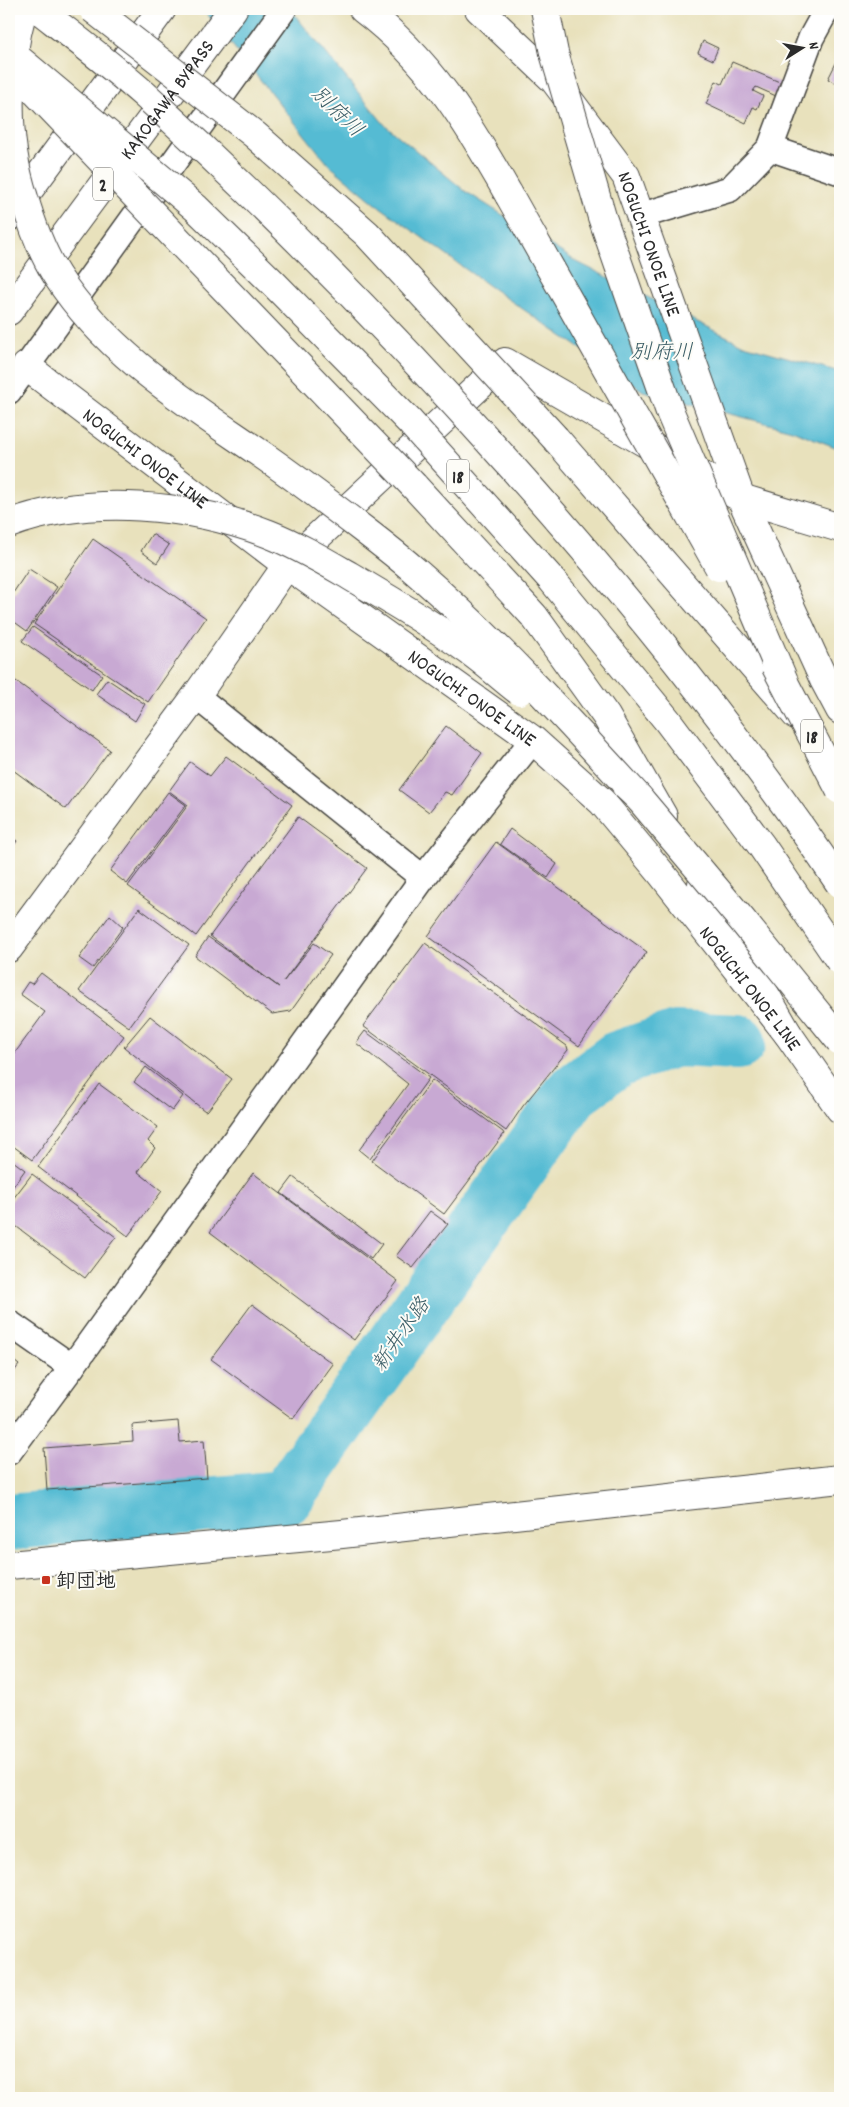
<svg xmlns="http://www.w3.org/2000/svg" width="849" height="2107" font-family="Dekko,'Klee One',sans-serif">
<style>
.water{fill:#55bbd3;stroke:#40737f}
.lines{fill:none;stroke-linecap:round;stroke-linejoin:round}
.river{stroke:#55bbd3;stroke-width:56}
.building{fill:#c8a9d3}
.minor-casing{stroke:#474641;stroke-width:28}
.tertiary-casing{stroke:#474641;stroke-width:30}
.secondary-casing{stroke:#474641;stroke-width:30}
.primary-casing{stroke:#474641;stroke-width:30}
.motorway-casing{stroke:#474641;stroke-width:30}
.minor{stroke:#fff;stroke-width:25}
.tertiary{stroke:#fff;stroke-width:28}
.secondary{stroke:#fff;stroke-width:28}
.primary{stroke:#fff;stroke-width:28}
.motorway{stroke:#fff;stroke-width:28}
.primary-bridge-casing{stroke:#474641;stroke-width:30;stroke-linecap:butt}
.motorway-bridge-casing{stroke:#474641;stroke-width:30;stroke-linecap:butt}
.primary-bridge{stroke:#fff;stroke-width:28}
.motorway-bridge{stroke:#fff;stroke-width:28}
.poi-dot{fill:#c8321e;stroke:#fdfcf7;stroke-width:2}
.labels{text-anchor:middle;stroke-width:4;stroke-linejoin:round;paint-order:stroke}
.shield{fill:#fdfcf7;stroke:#6a6a68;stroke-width:1}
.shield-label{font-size:19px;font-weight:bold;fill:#2b2b2b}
.street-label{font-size:20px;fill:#2b2b2b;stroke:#fdfcf7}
.poi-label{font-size:20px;font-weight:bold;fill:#2b2b2b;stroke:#fdfcf7;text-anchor:start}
.water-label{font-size:21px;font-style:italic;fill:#3a5d66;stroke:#fdfcf7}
</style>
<rect width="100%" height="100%" fill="#fdfcf7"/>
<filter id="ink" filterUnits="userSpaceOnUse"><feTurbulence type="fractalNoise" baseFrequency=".02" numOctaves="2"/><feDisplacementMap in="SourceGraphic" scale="10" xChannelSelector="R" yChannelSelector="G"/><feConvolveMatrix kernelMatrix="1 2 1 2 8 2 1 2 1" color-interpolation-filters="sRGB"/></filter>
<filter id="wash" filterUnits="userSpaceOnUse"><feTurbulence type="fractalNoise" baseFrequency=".0096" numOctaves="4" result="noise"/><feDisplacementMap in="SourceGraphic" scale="20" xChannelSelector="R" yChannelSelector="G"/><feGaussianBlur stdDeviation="1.12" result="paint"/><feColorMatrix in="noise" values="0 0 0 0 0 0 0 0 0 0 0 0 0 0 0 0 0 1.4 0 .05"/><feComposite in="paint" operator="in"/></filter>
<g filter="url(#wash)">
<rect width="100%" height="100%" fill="#e8e1bc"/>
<path class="water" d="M203 9H290L384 124 465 191 577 262 744 345 840 372V449L792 430 643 391 486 284 376 204 329 165Z"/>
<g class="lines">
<path class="river" d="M9 1522 285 1498 572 1093 617 1059 676 1039 738 1042"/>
</g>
<g id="blocks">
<g class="building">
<path d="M703 41 718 48 713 60 698 53Z"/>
<path d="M837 61 840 63V86L828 79Z"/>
<path d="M732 62 782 83 776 96 756 87 753 91 763 96 757 109 753 107 746 123 706 104 716 81 722 84Z"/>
<path d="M152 534 169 545 157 563 141 551Z"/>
<path d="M93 539 206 618 148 702 34 624Z"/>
<path d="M29 569 57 587 27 631 9 618V599Z"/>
<path d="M33 627 102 675 92 690 22 641Z"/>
<path d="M9 676 110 750 66 809 9 767Z"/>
<path d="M107 679 145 704 135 721 96 694Z"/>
<path d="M446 726 482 753 452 795 445 792 429 812 399 790Z"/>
<path d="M226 756 292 805 196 936 128 886 188 805 169 791 190 762 210 776Z"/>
<path d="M168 792 186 805 127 884 110 871Z"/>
<path d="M298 817 367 868 283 982 314 943 331 955 291 1011 272 1014 195 956 208 937 279 987 210 936Z"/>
<path d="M510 829 557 864 548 878 500 844Z"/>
<path d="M9 835 17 841 9 852Z"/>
<path d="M496 842 647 952 579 1046 428 936Z"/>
<path d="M139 908 189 945 129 1027 79 991Z"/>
<path d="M110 915 123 927 93 968 79 958Z"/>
<path d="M425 943 567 1046 568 1050 523 1106 506 1131 363 1026Z"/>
<path d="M41 973 124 1036 32 1160 9 1143V1061L45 1012 20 994 28 982 32 984Z"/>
<path d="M150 1016 232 1079 208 1110 205 1111 124 1047Z"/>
<path d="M365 1031 429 1078 370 1159 359 1150 408 1084 356 1043Z"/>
<path d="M146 1067 183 1096 172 1111 134 1082Z"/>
<path d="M432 1080 503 1132 504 1134 444 1214 372 1161Z"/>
<path d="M99 1084 158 1127 148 1141 155 1148 138 1172 162 1191 128 1236 38 1167Z"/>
<path d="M9 1158 25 1170 9 1192Z"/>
<path d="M253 1173 398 1281 354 1340 210 1232Z"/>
<path d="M32 1174 116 1237 85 1278 9 1221V1204Z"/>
<path d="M293 1177 382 1244 371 1259 281 1193Z"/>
<path d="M430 1211 448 1224 413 1268 396 1256Z"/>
<path d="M252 1304 333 1364 293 1419 211 1359Z"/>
<path d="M9 1357 19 1365 9 1378Z"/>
<path d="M178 1421 180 1442 204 1440 207 1478 47 1490 44 1448 133 1441 132 1425Z"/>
</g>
</g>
</g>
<g filter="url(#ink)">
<use href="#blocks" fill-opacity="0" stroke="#474641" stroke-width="1"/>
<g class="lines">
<g class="minor-casing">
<g id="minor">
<path d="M770 148 840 172"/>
<path d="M640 216 730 189 770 148 811 38 827 9"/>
<path d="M9 391 284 9"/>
<path d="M196 696 423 878"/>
<path d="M9 1323 72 1367"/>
<path d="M9 1452 72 1367 423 878 533 740"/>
</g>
</g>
<g class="tertiary-casing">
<g id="tertiary">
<path d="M9 948 196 696 287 565 505 362 741 498 840 528"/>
<path d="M9 1565 342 1534 840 1479"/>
</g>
</g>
<g class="secondary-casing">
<g id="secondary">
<path id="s1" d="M479 9 554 80 626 176 741 498 824 680 840 710"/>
<path id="s2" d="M26 366 287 565 533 740 602 802 661 873 788 1034 840 1109"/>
</g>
</g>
<g class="primary-casing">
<g id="primary">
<path d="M556 439 796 715"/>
<path d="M414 486 534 616 606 716 663 816"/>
<path d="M702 884 788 1034"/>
</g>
</g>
<g class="motorway-casing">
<g id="motorway">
<path d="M363 9C430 60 468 123 509 195"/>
<path d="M9 217 162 9"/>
<path id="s3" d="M9 311 233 9"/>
</g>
</g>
<use href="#minor" class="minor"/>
<use href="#tertiary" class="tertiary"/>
<use href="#secondary" class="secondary"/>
<use href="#primary" class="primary"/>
<use href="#motorway" class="motorway"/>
<g class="primary-bridge-casing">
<g id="primary-bridge">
<path d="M93 9 255 135 367 234 556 439"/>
<path d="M9 64 414 486"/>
</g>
</g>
<g class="motorway-bridge-casing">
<g id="motorway-bridge">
<path d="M23 9C6 70 4 137 24 198 32 225 42 253 57 276 107 354 187 403 261 454 296 478 330 504 364 530 381 543 398 556 414 570 495 640 567 719 639 798"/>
<path d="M38 9C74 37 111 65 145 95 274 212 395 336 511 466 629 598 741 737 840 884"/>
<path d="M545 9 554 53 602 217 670 412 784 681"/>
<path d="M9 51 196 208 273 283 409 421 552 580 667 720 761 845 840 961"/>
<path d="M509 195 719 567"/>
<path d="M9 524C88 494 191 504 269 534 297 545 324 561 350 576 390 600 431 623 469 651 486 663 502 678 519 691"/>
<path d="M775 665 840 790"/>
<path d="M626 786 639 798 742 920 840 1041"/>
</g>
</g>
<use href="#primary-bridge" class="primary-bridge"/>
<use href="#motorway-bridge" class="motorway-bridge"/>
</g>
</g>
<rect class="poi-dot" x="41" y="1575" width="10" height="10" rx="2.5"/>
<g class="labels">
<g class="shield">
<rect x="93" y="167.5" width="20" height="33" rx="4"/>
<rect x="447" y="459.5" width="22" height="33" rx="4"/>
<rect x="801" y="719.5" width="22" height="33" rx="4"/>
</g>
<g class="shield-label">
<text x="103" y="191">2</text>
<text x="458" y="483">18</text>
<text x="812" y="743">18</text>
</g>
<g class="street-label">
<text dy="7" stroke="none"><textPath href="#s3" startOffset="264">KAKOGAWA BYPASS</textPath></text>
<text dy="7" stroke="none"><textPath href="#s1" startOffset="295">NOGUCHI ONOE LINE</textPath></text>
<text dy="7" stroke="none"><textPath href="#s2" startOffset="151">NOGUCHI ONOE LINE</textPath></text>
<text dy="7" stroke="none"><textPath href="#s2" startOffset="556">NOGUCHI ONOE LINE</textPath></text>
<text dy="7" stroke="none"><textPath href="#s2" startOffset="961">NOGUCHI ONOE LINE</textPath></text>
</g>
<g class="poi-label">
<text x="56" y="1587">卸団地</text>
</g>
<g class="water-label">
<text transform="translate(338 111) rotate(44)" y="7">別府川</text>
<text x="662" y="358">別府川</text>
<text transform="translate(400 1334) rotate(-55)" y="7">新井水路</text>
</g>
</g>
<rect width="849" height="2107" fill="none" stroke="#fdfcf7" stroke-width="30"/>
<g transform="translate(802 48) rotate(79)" stroke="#fdfcf7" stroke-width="4" paint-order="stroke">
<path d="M0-4L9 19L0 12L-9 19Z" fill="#2b2b2b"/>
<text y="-8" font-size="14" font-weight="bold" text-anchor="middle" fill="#2b2b2b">N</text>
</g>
</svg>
